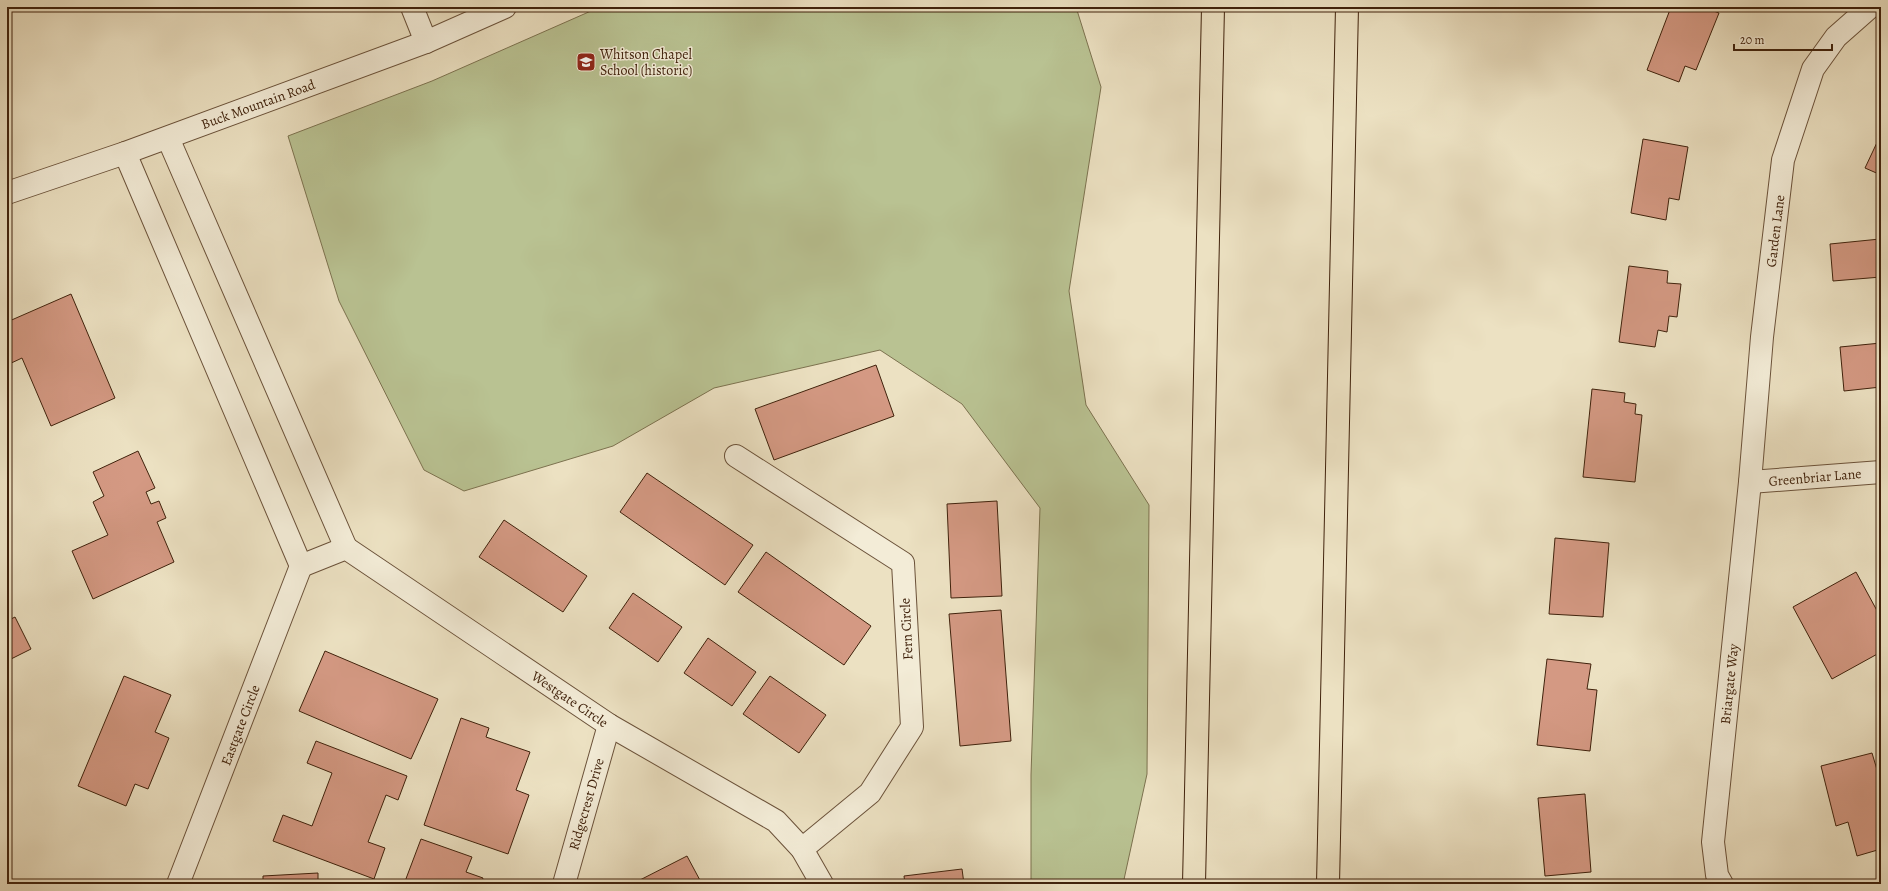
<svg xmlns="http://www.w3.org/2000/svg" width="1888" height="891" font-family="Alegreya,serif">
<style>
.green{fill:#b9c292;stroke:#7c724f}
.building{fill:#d49983;stroke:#40220c}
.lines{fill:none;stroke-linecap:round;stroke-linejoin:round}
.minor-casing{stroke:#6b523a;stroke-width:24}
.tertiary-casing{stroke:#6b523a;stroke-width:24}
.motorway-casing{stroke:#40220c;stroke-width:24}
.minor{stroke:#f3ecd7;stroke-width:22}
.tertiary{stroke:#f3ecd7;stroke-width:22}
.motorway{stroke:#ece1c2;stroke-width:22}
.labels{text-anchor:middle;stroke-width:3;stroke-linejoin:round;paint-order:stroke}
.poi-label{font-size:14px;fill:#40220c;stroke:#f3ecd7;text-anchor:start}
.street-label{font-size:14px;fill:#40220c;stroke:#f3ecd7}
</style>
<rect width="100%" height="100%" fill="#ece1c2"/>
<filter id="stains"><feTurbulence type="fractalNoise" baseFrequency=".005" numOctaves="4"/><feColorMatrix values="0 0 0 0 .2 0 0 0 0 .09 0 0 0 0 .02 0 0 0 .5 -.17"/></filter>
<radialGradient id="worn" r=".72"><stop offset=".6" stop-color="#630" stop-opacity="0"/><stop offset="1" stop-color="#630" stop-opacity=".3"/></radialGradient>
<path class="green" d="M600 7H1076L1101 87 1069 291 1086 405 1149 505 1147 774 1123 884H1031V775L1040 508 962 404 880 350 714 388 613 446 464 491 424 470 339 301 288 136 432 81Z"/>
<g class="building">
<path d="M1671 7H1712L1711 10 1719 13 1696 70 1685 66 1679 82 1647 70Z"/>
<path d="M1881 134V175L1865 168Z"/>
<path d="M1643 139 1688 147 1679 200 1669 198 1666 220 1631 213Z"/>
<path d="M1880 239 1881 277 1833 281 1830 244Z"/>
<path d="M1629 266 1668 271 1667 283 1681 284 1677 317 1669 316 1667 332 1658 330 1655 347 1619 342Z"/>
<path d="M71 294 115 398 51 426 22 358 7 365V322Z"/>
<path d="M1881 343V387L1844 391 1840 347Z"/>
<path d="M876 365 894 416 774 460 755 409Z"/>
<path d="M1592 389 1625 393 1624 402 1636 404 1635 414 1642 415 1635 482 1583 477Z"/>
<path d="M138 451 155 488 146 492 151 504 159 501 166 518 157 522 174 562 93 599 72 551 108 535 93 502 104 496 93 472Z"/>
<path d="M647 473 753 545 725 585 620 512Z"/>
<path d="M997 501 1002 596 951 598 947 504Z"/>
<path d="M504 520 587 576 563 612 479 557Z"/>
<path d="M1555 538 1609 543 1603 617 1549 614Z"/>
<path d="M766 552 871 626 844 665 738 592Z"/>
<path d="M1856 572 1881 618V652L1832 679 1793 607Z"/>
<path d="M633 593 682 627 658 662 609 628Z"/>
<path d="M1001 610 1011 741 960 746 949 614Z"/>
<path d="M15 617 31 649 7 661V621Z"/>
<path d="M708 638 756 672 732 706 684 673Z"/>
<path d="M325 651 438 699 411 759 299 711Z"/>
<path d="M1547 659 1591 664 1587 689 1597 690 1590 751 1537 745Z"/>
<path d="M124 676 171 695 155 732 169 738 148 789 135 784 126 806 78 786Z"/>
<path d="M770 676 826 715 799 753 743 714Z"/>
<path d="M461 718 489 728 486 737 530 752 516 790 529 795 508 854 424 825Z"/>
<path d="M316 741 407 776 398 800 386 795 368 842 385 848 374 879 273 841 283 815 312 826 332 773 307 763Z"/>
<path d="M1872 753 1881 783V849L1857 856 1848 822 1836 826 1821 766Z"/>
<path d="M1585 794 1591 872 1545 876 1538 798Z"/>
<path d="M421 839 472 857 466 872 483 878 481 884H404Z"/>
<path d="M687 856 702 884H637L636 882Z"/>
<path d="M962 869 964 884H905L904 876Z"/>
<path d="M318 873V884H263V876Z"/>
</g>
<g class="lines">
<g class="minor-casing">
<g id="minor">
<path d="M412 7 426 42"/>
<path d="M168 138 346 548"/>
<path d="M125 153 301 566"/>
<path d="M736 456 903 563 912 727 870 793 802 849"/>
<path d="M1750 482 1881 472"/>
<path d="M301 566 346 548 609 725 776 821 802 849 822 884"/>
<path d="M178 884 301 566"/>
<path d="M564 884 609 725"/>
<path d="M1722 884 1717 875 1713 842 1750 482 1762 337 1783 160 1813 69 1836 37 1870 7"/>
</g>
</g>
<g class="tertiary-casing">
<path id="tertiary" d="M7 193 125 153 426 42 505 7"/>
</g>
<g class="motorway-casing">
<g id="motorway">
<path d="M1194 884 1213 7"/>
<path d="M1328 884 1347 7"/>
</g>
</g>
<use href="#minor" class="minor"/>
<use href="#tertiary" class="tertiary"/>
<use href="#motorway" class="motorway"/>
</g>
<defs>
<g id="school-square" transform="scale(1)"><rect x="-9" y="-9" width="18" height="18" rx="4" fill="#8f2418" stroke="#f3ecd7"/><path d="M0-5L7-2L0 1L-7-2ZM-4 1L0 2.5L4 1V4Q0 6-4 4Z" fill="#fff"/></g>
</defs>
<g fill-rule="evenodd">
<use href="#school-square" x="586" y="62"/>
</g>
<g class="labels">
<g class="poi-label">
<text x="600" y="59">Whitson Chapel<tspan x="600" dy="16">School (historic)</tspan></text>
</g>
<g class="street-label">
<text transform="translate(258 104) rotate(-20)" y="5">Buck Mountain Road</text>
<text transform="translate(1775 231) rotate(-83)" y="5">Garden Lane</text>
<text transform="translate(1815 477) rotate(-5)" y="5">Greenbriar Lane</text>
<text transform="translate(906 629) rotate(-93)" y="5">Fern Circle</text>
<text transform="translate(1729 684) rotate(-84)" y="5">Briargate Way</text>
<text transform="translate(570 699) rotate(34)" y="5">Westgate Circle</text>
<text transform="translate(240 725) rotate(-69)" y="5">Eastgate Circle</text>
<text transform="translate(586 804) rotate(-74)" y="5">Ridgecrest Drive</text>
</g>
</g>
<rect width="1888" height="891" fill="none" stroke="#ece1c2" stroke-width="24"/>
<rect x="8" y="8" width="1872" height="875" fill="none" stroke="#40220c" stroke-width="2"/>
<rect x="12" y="12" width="1864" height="867" fill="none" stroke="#40220c"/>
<path d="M1734 44v6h98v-6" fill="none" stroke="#40220c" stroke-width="2"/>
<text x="1740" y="44" font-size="12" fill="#40220c" stroke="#f3ecd7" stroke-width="3" paint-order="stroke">20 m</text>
<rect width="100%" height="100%" filter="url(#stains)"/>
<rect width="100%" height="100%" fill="url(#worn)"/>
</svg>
